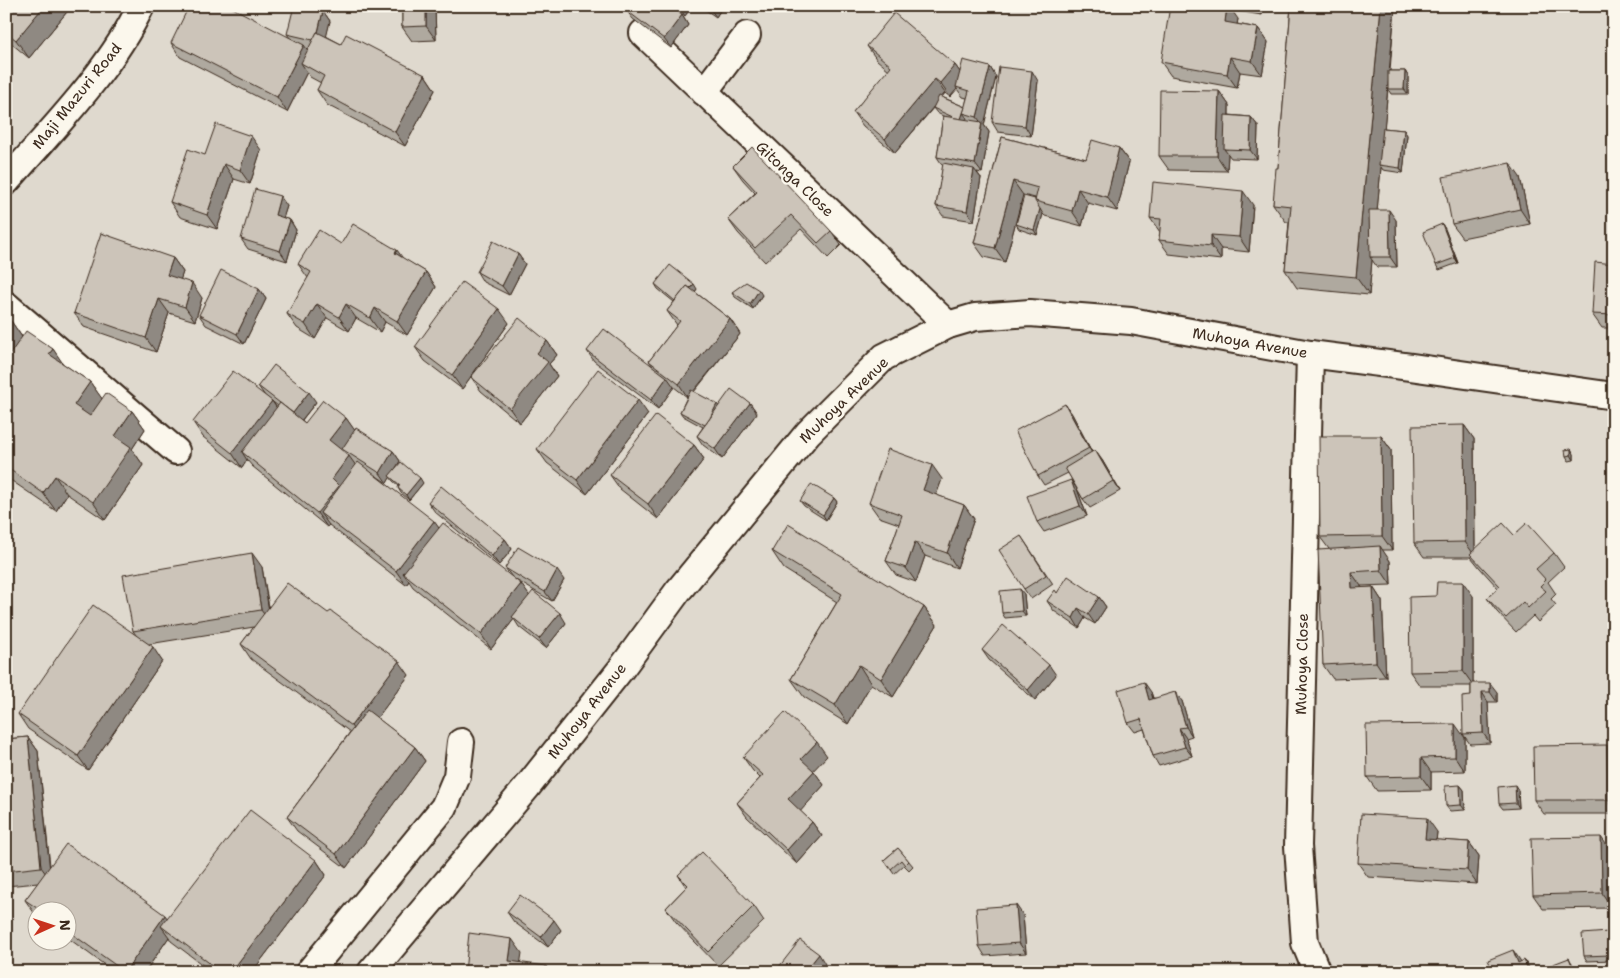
<svg xmlns="http://www.w3.org/2000/svg" width="1620" height="978" font-family="'Shantell Sans',sans-serif">
<style>
.green{fill:#dfd9ce;stroke:#8d8276;fill-rule:evenodd}
.lines{fill:none;stroke-linecap:round;stroke-linejoin:round}
.minor-casing{stroke:#3b2a1e;stroke-width:30}
.minor{stroke:#fbf7ec;stroke-width:26}
.wall{fill:#afa99f;stroke:#3b2a1e;fill-rule:evenodd}
.shaded-wall{fill:#8f8982;stroke:#3b2a1e}
.building{fill:#ccc4b9;stroke:#3b2a1e}
.labels{text-anchor:middle;stroke-width:4.5;stroke-linejoin:round;paint-order:stroke}
.street-label{font-size:15px;fill:#3b2a1e;stroke:#fbf7ec}
</style>
<rect width="100%" height="100%" fill="#fbf7ec"/>
<filter id="ink" filterUnits="userSpaceOnUse"><feTurbulence type="fractalNoise" baseFrequency=".02" numOctaves="2"/><feDisplacementMap in="SourceGraphic" scale="10" xChannelSelector="R" yChannelSelector="G"/><feConvolveMatrix kernelMatrix="1 2 1 2 8 2 1 2 1" color-interpolation-filters="sRGB"/></filter>
<g filter="url(#ink)">
<path class="green" d="M6 6H1614V972H6ZM38 910H68V940H38Z"/>
<g class="lines">
<g class="minor-casing">
<g id="minor">
<path d="M643 33 948 325"/>
<path d="M704 92 747 35"/>
<path d="M6 182C53 128 110 71 141 6"/>
<path d="M6 305 176 451"/>
<path d="M1310 354 1298 846 1305 943 1317 972"/>
<path d="M309 972 444 807 457 776 461 742"/>
<path d="M371 972 528 786 621 669 678 591 808 433 884 357 948 325 975 317 1030 313 1131 321 1310 354 1411 367 1614 396"/>
</g>
</g>
<use href="#minor" class="minor"/>
</g>
<g class="wall">
<path d="M6 6 71 7 29 58 6 39Z"/>
<path d="M402 6H435L436 40 412 41 402 27Z"/>
<path d="M629 6H692L685 16 671 7 682 15 688 25 671 48 633 19 626 10Z"/>
<path d="M700 6H723L716 17Z"/>
<path d="M1233 6H1263L1262 15 1236 11Z"/>
<path d="M1291 6H1395L1390 71H1405L1408 76V94H1391L1388 89 1384 128 1404 130 1407 135 1403 173 1383 170 1381 167 1377 210 1396 220 1397 267H1377L1372 260 1369 295 1297 288 1285 270 1289 222H1286L1273 204 1278 168Z"/>
<path d="M323 11 330 21 326 36 341 44 425 75 435 90 405 146 327 105 317 90 321 83 310 77 307 72 287 112 180 57 171 43 290 38 287 34Z"/>
<path d="M1238 19 1237 24 1258 28 1268 42 1262 75 1240 72 1237 88 1171 76 1161 62Z"/>
<path d="M867 46 955 65 960 72 990 67 996 77 984 125 989 132 982 173 977 172 981 178 974 221 943 216 936 206 943 166 937 157 943 116 937 113 933 108 934 107 895 153 863 126 853 112 889 70 877 60ZM957 89 963 97 967 98 965 107 942 97 945 93 950 97Z"/>
<path d="M1038 81 1031 136 998 132 992 122Z"/>
<path d="M1219 91 1229 105V115L1251 117 1258 126 1257 159 1231 158 1228 154 1227 171 1169 170 1159 156Z"/>
<path d="M1002 137 1086 159 1119 148 1129 162 1117 211 1088 203 1082 226 1045 216 1043 214 1037 235 1019 229 1016 224 1035 198 1023 195 1005 262 984 257 974 243Z"/>
<path d="M261 150 250 184 234 179 217 229 180 217 170 202 205 155Z"/>
<path d="M733 166 831 231 841 245 828 258 801 229 765 262 738 233 728 219 755 193 743 180Z"/>
<path d="M1520 177 1530 224 1462 238 1452 224Z"/>
<path d="M1253 205 1249 252 1221 249V260L1169 254 1159 240 1160 232 1150 218Z"/>
<path d="M287 206 283 218 290 220 296 230 287 261 248 249 241 239Z"/>
<path d="M1442 224 1445 229 1458 263 1439 270 1436 265Z"/>
<path d="M518 254 525 264 509 295 483 282 477 272Z"/>
<path d="M173 258 183 272 180 280 202 298 195 321 169 313 156 352 84 327 74 313Z"/>
<path d="M402 258 426 272 436 287 407 335 385 322 380 332 356 318 349 331 327 318 315 339 297 328 287 314 308 278 298 264Z"/>
<path d="M1614 264V328H1602L1592 314Z"/>
<path d="M655 284 697 289 695 292 730 319 740 334 694 392 718 406 750 403 757 413 722 459 703 445 697 436 703 427 683 416 680 412 687 397 674 387 658 409 594 361 587 351 653 366 649 361 677 325 667 311 674 302 658 289Z"/>
<path d="M259 289 266 299 244 344 206 325 199 315Z"/>
<path d="M732 292 762 295 753 309 735 297Z"/>
<path d="M6 318 11 321 22 337 53 349 62 363 90 382 102 399 132 411 145 429 132 449 143 465 105 520 67 494 56 511 6 477Z"/>
<path d="M509 323 462 389 425 361 415 347Z"/>
<path d="M547 341 557 355 549 364 557 376 520 423 481 391 471 377Z"/>
<path d="M258 386 316 402 302 420 305 423 346 418 354 430 393 451 400 461 396 467 423 483 409 500 401 493 398 488 399 486 393 481 390 477 387 483 375 475 439 528 512 577 505 568 564 580 552 601 514 579 521 584 529 596 566 623 546 648 519 627 514 619 491 649 413 587 409 581 406 585 329 525 327 527 252 466 247 460 242 468 203 437 193 422 272 401 277 408 278 406 265 396Z"/>
<path d="M1065 404 1072 414 1092 452 1102 460 1120 491 1090 508 1083 499 1068 473 1044 485 1038 476Z"/>
<path d="M648 414 587 494 547 463 537 449Z"/>
<path d="M1464 425 1474 439 1475 549 1514 535 1554 553 1564 567 1548 582 1556 594 1551 599 1556 605 1538 622 1533 616 1516 632 1497 612 1487 598 1498 588 1480 568 1471 557H1424L1414 543Z"/>
<path d="M1381 436 1391 450 1392 550H1382L1390 561 1391 585 1361 586V588L1373 587 1382 601 1386 677 1333 679 1323 665 1329 549 1320 537Z"/>
<path d="M694 445 704 459 658 519 620 489 610 475Z"/>
<path d="M1571 449 1574 454V460L1569 461 1566 456Z"/>
<path d="M942 479 936 495 964 505 974 519 957 568 925 556 916 582 896 575 886 561 899 524 879 517 869 503Z"/>
<path d="M1077 489 1087 516 1044 532 1037 522Z"/>
<path d="M834 498 837 502 826 520 804 506 800 501Z"/>
<path d="M428 502 505 539 512 549 499 565 435 512Z"/>
<path d="M1021 536 1053 584 1031 599 1024 589Z"/>
<path d="M772 551 924 607 937 625 893 697 871 684 848 724 804 697 791 679 837 602 784 569Z"/>
<path d="M262 567 269 607 409 675 377 718 415 747 425 761 346 868 297 831 287 817 350 732 251 659 241 644 254 627 149 644 162 661 88 770 28 729 18 714 136 635 133 631Z"/>
<path d="M1057 593 1099 597 1106 607 1095 624 1085 618 1079 628 1054 611 1047 601Z"/>
<path d="M1024 594 1026 616 1005 618 1002 613Z"/>
<path d="M1473 596V683L1497 692V702H1488L1490 743 1470 744 1463 734 1471 696V686H1420L1410 672Z"/>
<path d="M982 650 1056 675 1035 700 989 660Z"/>
<path d="M1151 692 1153 698 1182 701 1192 736 1186 738 1192 756 1159 766 1153 756 1144 729 1135 732 1128 723Z"/>
<path d="M28 737 38 751 50 866 167 919 316 860 326 875 252 972H212L171 941 169 937 145 972H114L68 938V910H38V916L35 914 25 900 38 883 6 886V739Z"/>
<path d="M1465 738V771L1431 772V790L1377 791 1367 777Z"/>
<path d="M1614 755V814H1544L1534 800Z"/>
<path d="M827 756 813 770 824 785 800 811 812 822 822 836 797 864 747 817 737 803 760 778 753 771 743 757Z"/>
<path d="M1460 785 1464 790 1465 810 1450 811 1446 806Z"/>
<path d="M1518 790 1519 808 1503 809 1499 804Z"/>
<path d="M1437 832 1436 840 1469 842 1479 856 1477 884 1368 877 1358 863Z"/>
<path d="M898 848 913 866 909 870 904 865 894 874 884 860Z"/>
<path d="M1611 851 1612 908 1543 909 1533 895Z"/>
<path d="M678 875 754 906 764 921 718 966 676 922 666 908 686 887Z"/>
<path d="M507 912 561 930 548 947 514 922Z"/>
<path d="M1023 915 1026 953 985 956 979 946Z"/>
<path d="M1608 932 1612 937 1613 960 1587 961 1584 956Z"/>
</g>
<g class="shaded-wall">
<path d="M44 6H71V7L29 58 16 40Z"/>
<path d="M426 6H435L436 40 426 26Z"/>
<path d="M678 6H692L685 16Z"/>
<path d="M708 6H723L716 17Z"/>
<path d="M1227 6H1229L1238 19 1235 37 1225 22Z"/>
<path d="M1256 6H1263L1262 15Z"/>
<path d="M1381 6H1395L1381 165H1379L1381 167 1373 257H1370L1372 260 1369 295 1356 277Z"/>
<path d="M323 11 330 21 323 51 316 41Z"/>
<path d="M682 15 688 25 671 48 664 39Z"/>
<path d="M1258 28 1268 42 1262 75 1252 61Z"/>
<path d="M304 45 314 59 301 63 307 72 287 112 277 97Z"/>
<path d="M1230 57 1240 72 1237 88 1227 74Z"/>
<path d="M955 65 965 79 956 87 957 89 950 97 940 83Z"/>
<path d="M990 67 996 77 984 125 989 132 982 173 975 164 982 124 977 117Z"/>
<path d="M1032 71 1038 81 1031 136 1025 126Z"/>
<path d="M1405 71 1408 76V94L1404 89Z"/>
<path d="M425 75 435 90 405 146 395 132Z"/>
<path d="M935 79 945 93 895 153 885 139Z"/>
<path d="M1219 91 1229 105 1228 149H1224L1228 154 1227 171 1217 156Z"/>
<path d="M966 107 963 113 967 118 964 125 960 120Z"/>
<path d="M1251 117 1258 126 1257 159 1250 150Z"/>
<path d="M1404 130 1407 135 1403 173 1400 168Z"/>
<path d="M251 136 261 150 250 184 240 170Z"/>
<path d="M1119 148 1129 162 1117 211 1107 197Z"/>
<path d="M1510 163 1520 177 1530 224 1520 209Z"/>
<path d="M224 164 234 179 217 229 207 215Z"/>
<path d="M974 169 981 178 974 221 967 211Z"/>
<path d="M1013 181 1023 195 1005 262 995 248Z"/>
<path d="M1078 189 1088 203 1082 226 1072 211Z"/>
<path d="M1243 191 1253 205 1249 252 1239 237Z"/>
<path d="M280 196 287 206 281 225 275 215Z"/>
<path d="M1040 209 1043 214 1037 235 1034 230Z"/>
<path d="M1389 210 1396 220 1397 267 1390 257Z"/>
<path d="M290 220 296 230 287 261 280 251Z"/>
<path d="M1442 224 1445 229 1458 263 1455 258Z"/>
<path d="M1211 235 1221 249V260L1211 246Z"/>
<path d="M397 250 407 264 395 253Z"/>
<path d="M518 254 525 264 509 295 502 286Z"/>
<path d="M173 258 183 272 177 290 167 275Z"/>
<path d="M426 272 436 287 407 335 397 321Z"/>
<path d="M192 283 202 298 195 321 185 307Z"/>
<path d="M694 284 697 289 682 308 678 303Z"/>
<path d="M259 289 266 299 244 344 237 334Z"/>
<path d="M759 290 762 295 753 309 750 304Z"/>
<path d="M159 299 169 313 156 352 146 338Z"/>
<path d="M317 304 327 318 315 339 305 324Z"/>
<path d="M346 304 356 318 349 331 339 317Z"/>
<path d="M375 308 385 322 380 332 370 318Z"/>
<path d="M499 309 509 323 462 389 452 375Z"/>
<path d="M730 319 740 334 688 398 679 384Z"/>
<path d="M11 321 24 340 6 360V328Z"/>
<path d="M547 341 557 355 549 364 557 376 520 423 510 409 537 353Z"/>
<path d="M53 349 66 368 49 354Z"/>
<path d="M667 377 674 387 658 409 651 400Z"/>
<path d="M90 382 103 400 87 424 74 405Z"/>
<path d="M309 392 316 402 300 422 293 413Z"/>
<path d="M638 400 648 414 587 494 577 480Z"/>
<path d="M272 401 282 416 242 452 247 460 242 468 232 453Z"/>
<path d="M750 403 757 413 722 459 715 449Z"/>
<path d="M717 404 721 409 706 425Z"/>
<path d="M1065 404 1072 414 1095 458 1089 448Z"/>
<path d="M132 411 145 429 132 449 143 465 105 520 93 502 115 436Z"/>
<path d="M346 418 356 432 339 454 329 440Z"/>
<path d="M1464 425 1474 439 1475 556 1465 542Z"/>
<path d="M1381 436 1391 450 1392 550 1382 536Z"/>
<path d="M694 445 704 459 658 519 648 504Z"/>
<path d="M1571 449 1574 454V460L1571 455Z"/>
<path d="M1095 450 1102 460 1120 491 1113 481Z"/>
<path d="M393 451 400 461 387 483 380 473Z"/>
<path d="M349 456 359 470 320 513 329 525 327 527 317 513 332 479Z"/>
<path d="M932 465 942 479 933 504 923 490Z"/>
<path d="M55 476 67 494 56 511 43 493Z"/>
<path d="M420 478 423 483 409 500 406 495Z"/>
<path d="M1071 480 1077 489 1087 516 1080 506Z"/>
<path d="M834 498 837 502 826 520 823 515Z"/>
<path d="M964 505 974 519 957 568 947 553Z"/>
<path d="M434 521 444 535 403 573 409 581 406 585 396 571Z"/>
<path d="M505 539 512 549 499 565 492 556Z"/>
<path d="M915 542 925 556 916 582 906 568Z"/>
<path d="M1380 546 1390 561 1391 585 1381 570Z"/>
<path d="M252 553 262 567 271 624 261 610Z"/>
<path d="M557 570 564 580 552 601 545 592Z"/>
<path d="M1351 572 1361 586 1362 603 1352 588Z"/>
<path d="M1463 582 1473 596V685L1463 671Z"/>
<path d="M521 584 531 598 512 617 514 619 491 649 481 634Z"/>
<path d="M1373 587 1382 601 1386 677 1376 662Z"/>
<path d="M1020 589 1024 594 1026 616 1022 611Z"/>
<path d="M1099 597 1106 607 1095 624 1088 614Z"/>
<path d="M924 607 937 625 893 697 881 679Z"/>
<path d="M1078 608 1085 618 1079 628 1073 618Z"/>
<path d="M560 613 566 623 546 648 539 639Z"/>
<path d="M153 647 162 661 88 770 78 756Z"/>
<path d="M399 661 409 675 361 740 351 726Z"/>
<path d="M859 665 871 684 848 724 835 705Z"/>
<path d="M1049 665 1056 675 1035 700 1028 690Z"/>
<path d="M1144 682 1151 692 1156 709 1149 700Z"/>
<path d="M1490 683 1497 692V702L1490 692Z"/>
<path d="M1175 692 1182 701 1192 736 1186 727Z"/>
<path d="M1482 692 1488 702 1490 743 1483 733Z"/>
<path d="M1455 724 1465 738V771L1455 757Z"/>
<path d="M1179 728 1186 738 1192 756 1185 747Z"/>
<path d="M28 737 38 751 51 881 41 867Z"/>
<path d="M817 742 827 756 811 773 801 759Z"/>
<path d="M1607 745 1614 755V809L1608 800Z"/>
<path d="M415 747 425 761 346 868 336 854Z"/>
<path d="M1421 758 1431 772V790L1421 776Z"/>
<path d="M814 771 824 785 798 814 788 799Z"/>
<path d="M1460 785 1464 790 1465 810 1461 805Z"/>
<path d="M1515 785 1518 790 1519 808 1516 803Z"/>
<path d="M1427 818 1437 832 1435 853 1425 839Z"/>
<path d="M812 822 822 836 797 864 787 850Z"/>
<path d="M1601 837 1611 851 1612 908 1602 893Z"/>
<path d="M1469 842 1479 856 1477 884 1467 870Z"/>
<path d="M316 860 326 875 252 972H231Z"/>
<path d="M1016 905 1023 915 1026 953 1019 943Z"/>
<path d="M165 915 175 929 161 926 169 937 145 972H125Z"/>
<path d="M554 920 561 930 548 947 541 937Z"/>
<path d="M1608 932 1612 937 1613 960 1610 955Z"/>
<path d="M512 939 522 953 519 972 509 961Z"/>
<path d="M1513 950 1520 960 1525 972 1518 963Z"/>
<path d="M819 954 825 964 820 971 821 972H817L811 964Z"/>
<path d="M1569 958 1572 963 1576 972H1575Z"/>
<path d="M1524 960 1531 970V972H1529Z"/>
<path d="M546 966 550 972H545Z"/>
</g>
<g class="building">
<path d="M6 6H44L16 40 6 32Z"/>
<path d="M189 6H229L304 45 277 97 171 43Z"/>
<path d="M294 6H304L323 11 318 32H317L313 40 287 34Z"/>
<path d="M402 6H426V26L402 27Z"/>
<path d="M629 6H670L682 15 664 39 626 10Z"/>
<path d="M1170 6H1227L1225 22 1258 28 1252 61 1230 57 1227 74 1161 62Z"/>
<path d="M1291 6H1381L1356 277 1285 270 1291 206 1273 204 1276 168H1278Z"/>
<path d="M894 13 955 65 940 83 935 79 885 139 853 112 891 66 867 46Z"/>
<path d="M317 32 341 44 346 34 425 75 395 132 317 90 324 76 301 63Z"/>
<path d="M963 60 990 67 977 117 963 113 969 91 956 87Z"/>
<path d="M999 67 1032 71 1025 126 992 122Z"/>
<path d="M1388 71H1405L1404 89H1388Z"/>
<path d="M1160 90 1219 91 1217 156H1159Z"/>
<path d="M939 96 965 107 961 119 955 118 933 108Z"/>
<path d="M1225 115 1251 117 1250 150 1224 149Z"/>
<path d="M943 116 982 122 975 164 937 157Z"/>
<path d="M216 124 251 136 240 170 224 164 207 215 170 202 188 149 205 155Z"/>
<path d="M1383 128 1404 130 1400 168 1379 165Z"/>
<path d="M1002 137 1086 159 1092 140 1119 148 1107 197 1078 189 1072 211 1035 201 1038 188 1013 181 995 248 974 243Z"/>
<path d="M752 147 831 231 818 243 791 215 755 248 728 219 757 192 733 166Z"/>
<path d="M943 163 974 169 967 211 936 206Z"/>
<path d="M1510 163 1520 209 1452 224 1443 177Z"/>
<path d="M1153 182 1243 191 1239 237 1211 235V246L1159 240 1161 219 1150 218Z"/>
<path d="M255 189 280 196 275 215 290 220 280 251 241 239Z"/>
<path d="M1024 196 1035 199V201L1040 209 1034 230 1016 224Z"/>
<path d="M1369 210H1389L1390 257H1370Z"/>
<path d="M353 224 397 250 395 253 426 272 397 321 375 308 370 318 346 304 339 317 317 304 305 324 287 314 311 272 298 264 319 230 341 244Z"/>
<path d="M1442 224 1455 258 1436 265 1423 232Z"/>
<path d="M101 233 173 258 167 275 192 283 185 307 159 299 146 338 74 313Z"/>
<path d="M493 241 518 254 502 286 477 272Z"/>
<path d="M1595 262 1614 264V315L1592 314Z"/>
<path d="M670 265 694 284 690 288 687 286 675 301 655 284Z"/>
<path d="M221 270 259 289 237 334 199 315Z"/>
<path d="M462 282 499 309 452 375 415 347Z"/>
<path d="M746 282 759 290 750 304 732 292Z"/>
<path d="M687 286 730 319 679 384 649 361 680 321 667 311Z"/>
<path d="M6 318 11 321 6 328Z"/>
<path d="M519 318 547 341 537 353 548 362 510 409 471 377Z"/>
<path d="M604 329 667 377 651 400 587 351Z"/>
<path d="M26 331 53 349 49 354 90 382 74 405 90 416 106 393 132 411 115 436 131 447 93 502 55 476 43 493 6 467V352L10 354Z"/>
<path d="M274 365 309 392 293 413 258 386Z"/>
<path d="M598 369 638 400 577 480 537 449Z"/>
<path d="M233 371 272 401 232 453 193 422Z"/>
<path d="M731 389 750 403 715 449 697 436Z"/>
<path d="M691 390 717 404 710 418 705 425 680 412Z"/>
<path d="M323 400 346 418 329 440 349 456 332 479 339 486 317 513 242 452 280 403 305 423Z"/>
<path d="M1065 404 1089 448 1038 476 1015 431Z"/>
<path d="M656 415 694 445 648 504 610 475Z"/>
<path d="M1464 425 1465 542 1414 543 1412 426Z"/>
<path d="M356 428 393 451 380 473 342 449Z"/>
<path d="M1319 436H1381L1382 536 1320 537Z"/>
<path d="M888 449 932 465 923 490 964 505 947 553 915 542 906 568 886 561 902 515 869 503Z"/>
<path d="M1571 449V455L1566 456 1565 450Z"/>
<path d="M1095 450 1113 481 1083 499 1065 468Z"/>
<path d="M358 462 434 521 396 571 320 513Z"/>
<path d="M401 462 420 478 406 495 398 488 400 485 389 476Z"/>
<path d="M1071 480 1080 506 1037 522 1027 496Z"/>
<path d="M811 484 834 498 823 515 800 501Z"/>
<path d="M441 486 505 539 492 556 428 502Z"/>
<path d="M443 523 521 584 481 634 403 573Z"/>
<path d="M1503 523 1514 535 1527 523 1554 553 1536 569 1546 580 1540 586 1546 591 1528 608 1523 602 1506 618 1487 598 1500 586 1470 554Z"/>
<path d="M788 524 924 607 881 679 859 665 835 705 791 679 842 594 772 551Z"/>
<path d="M1021 536 1046 575 1024 589 999 550Z"/>
<path d="M1380 546 1381 570 1351 572 1352 588 1373 587 1376 662 1323 665 1318 550Z"/>
<path d="M518 547 557 570 545 592 505 568Z"/>
<path d="M252 553 261 610 133 631 123 575Z"/>
<path d="M1068 576 1099 597 1088 614 1078 608 1073 618 1047 601 1055 590 1057 593Z"/>
<path d="M1437 582H1463V671L1410 672 1409 597 1436 596Z"/>
<path d="M287 583 328 613 331 611 399 661 351 726 241 644Z"/>
<path d="M1020 589 1022 611 1002 613 1000 591Z"/>
<path d="M533 591 560 613 539 639 512 617Z"/>
<path d="M93 605 153 647 78 756 18 714Z"/>
<path d="M1003 625 1049 665 1028 690 982 650Z"/>
<path d="M1144 682 1149 700 1175 692 1186 727 1179 728 1185 747 1153 756 1141 719 1128 723 1118 690Z"/>
<path d="M1471 683H1490V692H1482L1483 733 1463 734 1462 697 1471 696Z"/>
<path d="M367 710 415 747 336 854 287 817Z"/>
<path d="M785 712 817 742 801 759 814 771 788 799 812 822 787 850 737 803 763 775 743 757Z"/>
<path d="M1455 724V757L1421 758V776L1367 777 1366 725Z"/>
<path d="M28 737 41 867 6 871V739Z"/>
<path d="M1607 745 1608 800H1534L1533 746Z"/>
<path d="M1460 785 1461 805 1446 806 1445 786Z"/>
<path d="M1515 785 1516 803 1499 804 1498 787Z"/>
<path d="M250 810 316 860 231 972H221L161 926Z"/>
<path d="M1361 814 1427 818 1425 839 1469 842 1467 870 1358 863Z"/>
<path d="M1601 837 1602 893 1533 895 1531 838Z"/>
<path d="M66 844 165 915 125 972 68 931V910H40L25 900Z"/>
<path d="M898 848 909 861 905 865 901 860 891 869 884 860Z"/>
<path d="M702 852 754 906 708 952 666 908 688 885 678 875Z"/>
<path d="M520 895 554 920 541 937 507 912Z"/>
<path d="M1016 905 1019 943 979 946 976 908Z"/>
<path d="M1608 932 1610 955 1584 956 1582 934Z"/>
<path d="M469 933 512 939 509 961 546 966 545 972H465Z"/>
<path d="M800 940 819 954 811 964 820 971 819 972H775Z"/>
<path d="M1513 950 1518 963 1524 960 1529 972H1492L1493 971 1488 960Z"/>
<path d="M1569 958 1575 972H1544L1543 968Z"/>
</g>
</g>
<g class="labels">
<g class="street-label">
<text transform="translate(77 96) rotate(-51)" y="5">Maji Mazuri Road</text>
<text transform="translate(795 179) rotate(44)" y="5">Gitonga Close</text>
<text transform="translate(1250 343) rotate(10)" y="5">Muhoya Avenue</text>
<text transform="translate(844 400) rotate(-44)" y="5">Muhoya Avenue</text>
<text transform="translate(1302 664) rotate(-89)" y="5">Muhoya Close</text>
<text transform="translate(587 711) rotate(-52)" y="5">Muhoya Avenue</text>
</g>
</g>
<rect width="1620" height="978" fill="none" stroke="#fbf7ec" stroke-width="25"/>
<rect x="12" y="12" width="1595" height="953" fill="none" stroke="#3b2a1e" stroke-width="2" filter="url(#ink)"/>
<g transform="translate(52 926) rotate(87)"><circle r="24" fill="#fbf7ec" stroke="#aea59a"/>
<path d="M0-4L9 19L0 12L-9 19Z" fill="#c8321e"/>
<text y="-8" font-size="14" font-weight="bold" text-anchor="middle" fill="#3b2a1e">N</text>
</g>
</svg>
